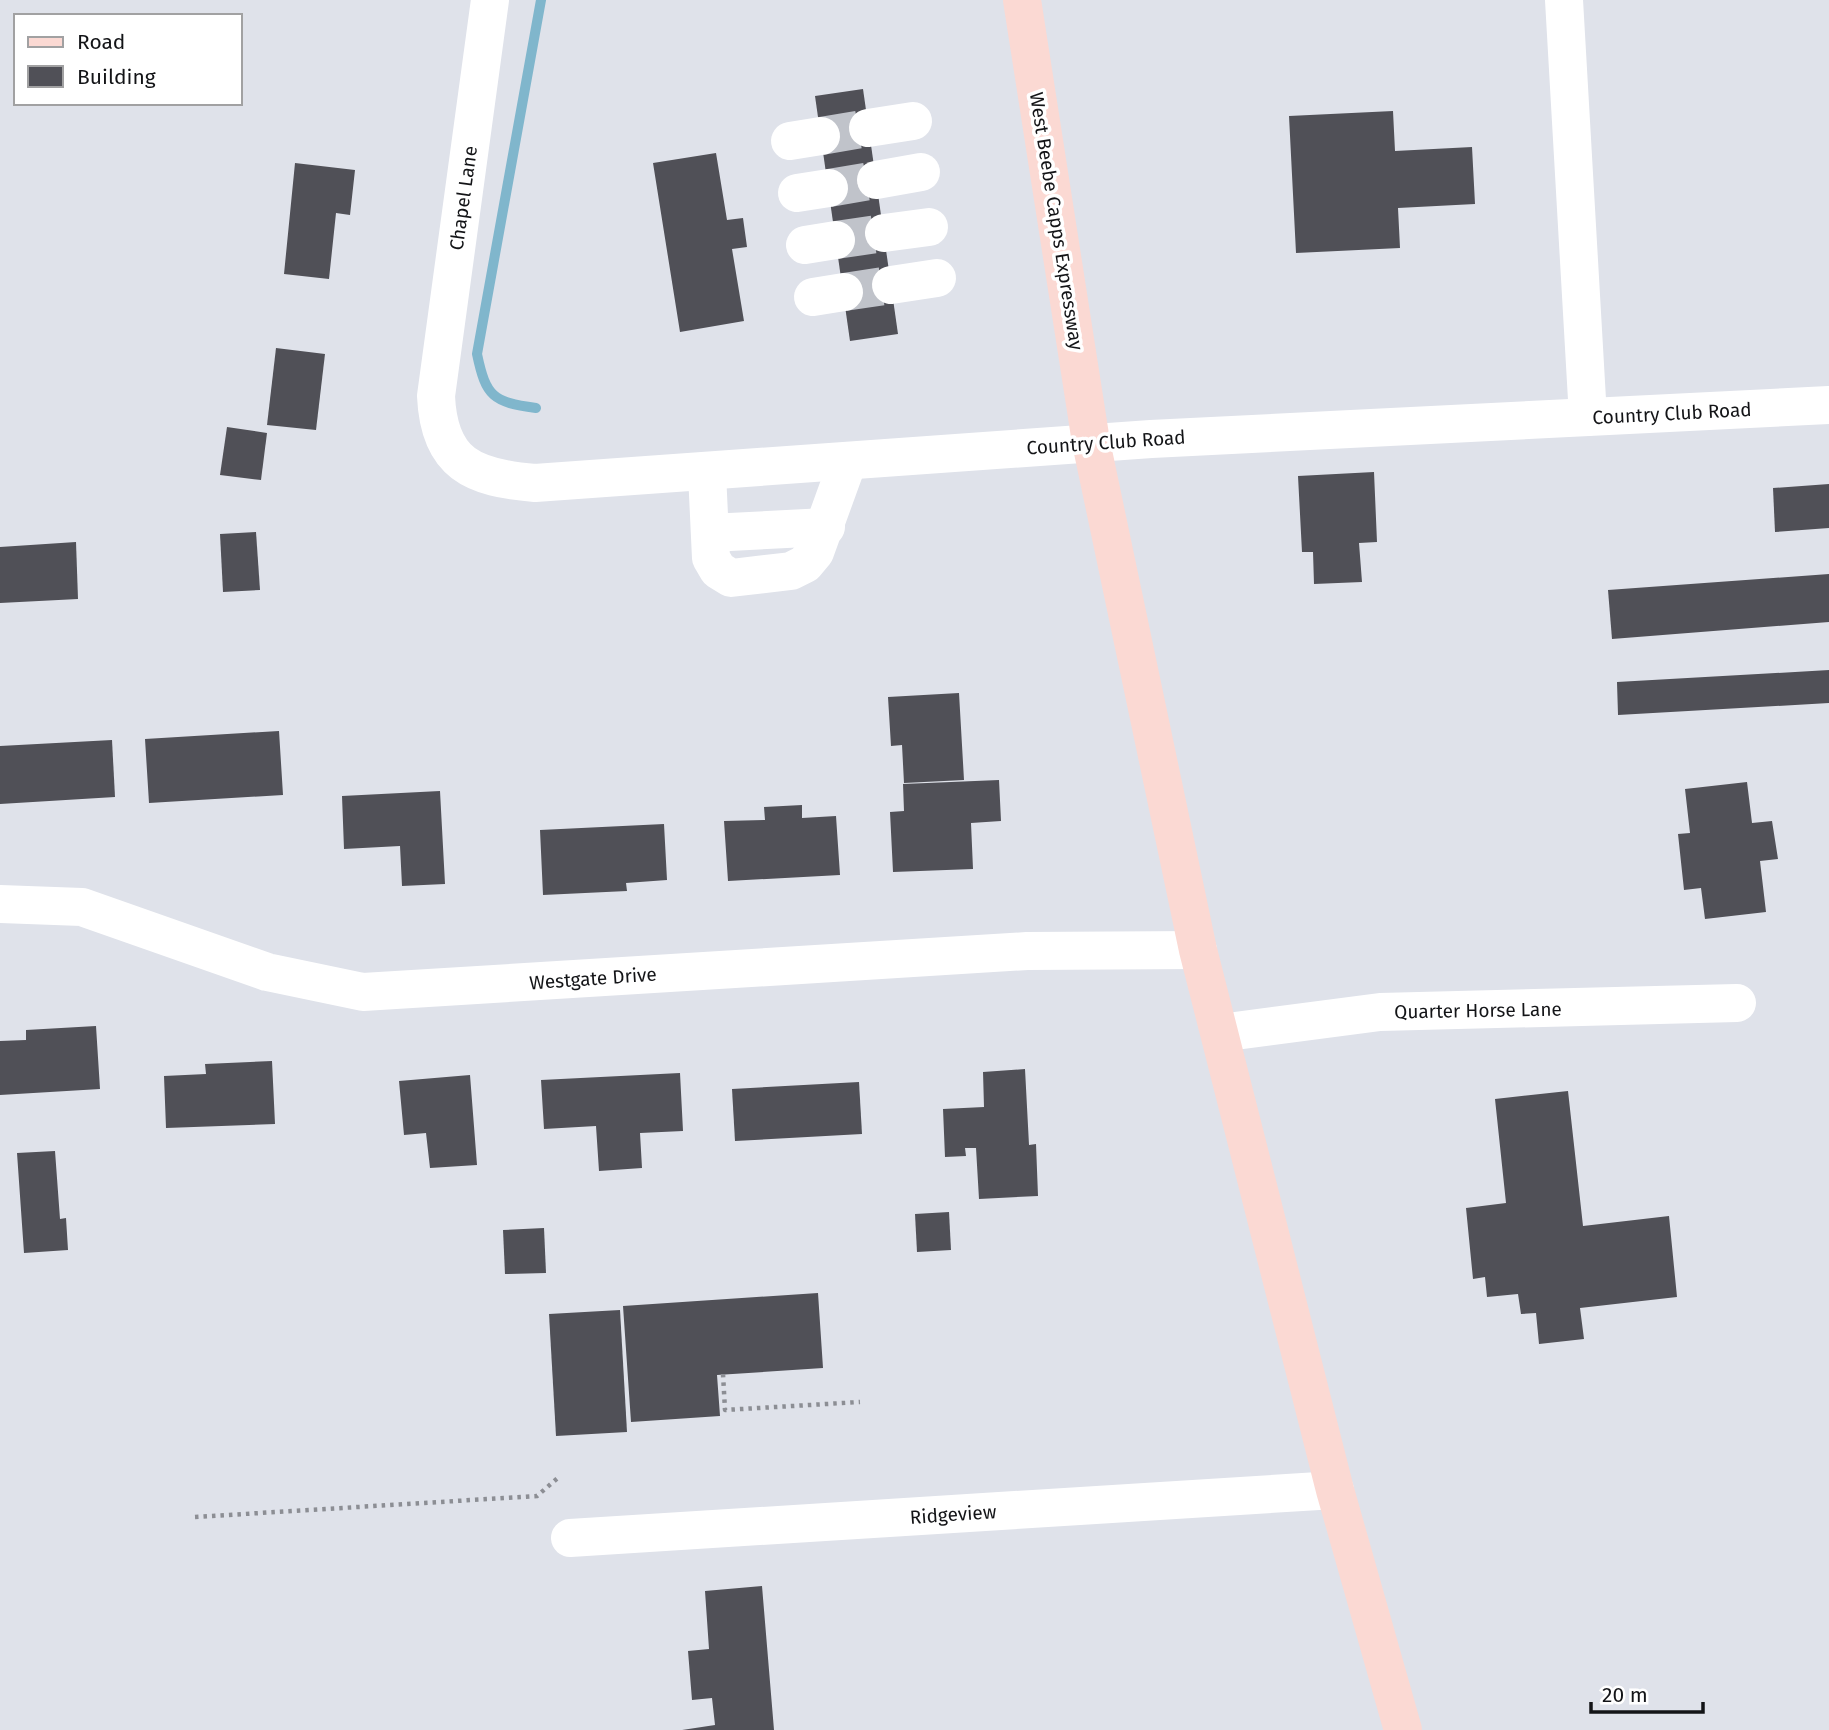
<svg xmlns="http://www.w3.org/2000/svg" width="1829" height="1730" font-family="'Fira Sans',sans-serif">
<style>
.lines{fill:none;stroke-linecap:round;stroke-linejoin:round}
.stream{stroke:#80b6cc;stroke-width:10}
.building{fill:#505057}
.minor-tunnel{stroke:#c0c3ca;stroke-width:38;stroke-dasharray:38 19;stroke-linecap:butt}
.path{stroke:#8c8e94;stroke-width:4.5;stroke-dasharray:3.5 5;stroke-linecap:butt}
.minor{stroke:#fff;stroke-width:38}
.major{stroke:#fbd9d3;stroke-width:38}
.labels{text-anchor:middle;stroke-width:7;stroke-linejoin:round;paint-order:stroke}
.street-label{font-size:19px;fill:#131417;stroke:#fff}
</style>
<rect width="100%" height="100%" fill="#dfe2ea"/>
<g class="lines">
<path class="stream" d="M536 408C493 402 486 397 477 354L541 0"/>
</g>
<g class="building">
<path d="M863 89 898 334 850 341 815 96Z"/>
<path d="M1393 111 1395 151 1472 147 1475 204 1398 208 1400 248 1296 253 1289 116Z"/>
<path d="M716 153 727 220 743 218 747 247 732 249 744 321 680 332 653 163Z"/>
<path d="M295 163 355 170 350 215 336 213 329 279 284 274Z"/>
<path d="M276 348 325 354 316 430 267 425Z"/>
<path d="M227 427 267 433 261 480 220 475Z"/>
<path d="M1374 472 1377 542 1359 543 1362 582 1314 584 1313 552H1302L1298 476Z"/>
<path d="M1829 484V528L1775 532 1773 488Z"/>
<path d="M256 532 260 590 223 592 220 534Z"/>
<path d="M76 542 78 599 0 603V547Z"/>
<path d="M1829 574V622L1612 639 1608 590Z"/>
<path d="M1829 670V703L1618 715 1617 682Z"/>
<path d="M959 693 964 780 904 783 902 745 891 746 888 697Z"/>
<path d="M279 731 283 795 149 803 145 739Z"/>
<path d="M112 740 115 797 0 804V746Z"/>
<path d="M999 780 1001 821 971 823 973 869 893 872 890 812 904 811 903 784Z"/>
<path d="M1747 782 1752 823 1772 821 1778 859 1760 861 1766 912 1705 919 1701 888 1684 890 1678 834 1690 833 1685 789Z"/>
<path d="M440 791 445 884 402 886 400 846 344 849 342 796Z"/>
<path d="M802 805V818L836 816 840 875 728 881 724 821 765 820 764 807Z"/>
<path d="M664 824 667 880 626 883 627 891 543 895 540 830Z"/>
<path d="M96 1026 100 1089 0 1095V1041L26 1040V1030Z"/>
<path d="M272 1061 275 1124 166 1128 164 1076 206 1074 205 1064Z"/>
<path d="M1025 1069 1029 1145 1036 1144 1038 1196 979 1199 976 1148H965L966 1156 945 1157 943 1109 984 1107 983 1072Z"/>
<path d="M680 1073 683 1131 640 1133 642 1168 599 1171 596 1126 544 1129 541 1080Z"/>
<path d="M470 1075 477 1165 430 1168 426 1133 404 1135 399 1081Z"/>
<path d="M859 1082 862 1134 735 1141 732 1089Z"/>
<path d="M1568 1091 1583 1226 1669 1216 1677 1297 1580 1308 1584 1339 1539 1344 1536 1313 1521 1314 1518 1294 1487 1297 1485 1277 1473 1279 1466 1208 1506 1203 1495 1099Z"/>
<path d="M55 1151 60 1219 66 1218 68 1250 24 1253 17 1153Z"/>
<path d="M949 1212 951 1250 917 1252 915 1214Z"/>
<path d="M544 1228 546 1273 505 1274 503 1230Z"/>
<path d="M818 1293 823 1368 717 1375 720 1416 631 1422 623 1306Z"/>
<path d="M620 1310 627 1432 556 1436 549 1314Z"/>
<path d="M762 1586 774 1730H682L715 1725 712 1698 692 1700 688 1651 709 1649 705 1591Z"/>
</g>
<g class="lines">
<g class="minor-tunnel">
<path d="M821 136 868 128"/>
<path d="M829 188 876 180"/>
<path d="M836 240 884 233"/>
<path d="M844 292 891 285"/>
</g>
<g class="path">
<path d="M723 1374 725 1410 860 1402"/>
<path d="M195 1517 537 1496 560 1476"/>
</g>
<g class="minor">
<path d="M490 0 436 396C439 464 473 478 535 483L1151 439 1829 405"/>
<path d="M1564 0 1588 417"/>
<path d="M868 128 913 121"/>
<path d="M790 141 821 136"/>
<path d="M876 180 921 172"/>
<path d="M797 193 829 188"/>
<path d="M884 233 929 227"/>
<path d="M805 245 836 240"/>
<path d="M891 285 937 278"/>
<path d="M813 297 844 292"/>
<path d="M707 473 711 558 718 570 731 578 791 571 805 564 815 552 848 461"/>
<path d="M710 533 826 527"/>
<path d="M0 904 82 907 267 972 363 992 1027 951 1198 950"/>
<path d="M1220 1033 1380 1012 1737 1003"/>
<path d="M570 1538 1335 1490"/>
</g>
<path class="major" d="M1022 0 1091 442 1198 950 1335 1490 1403 1730"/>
</g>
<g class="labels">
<g class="street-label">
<text transform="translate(463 198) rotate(-82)" y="7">Chapel Lane</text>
<text transform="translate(1057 221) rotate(81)" y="7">West Beebe Capps Expressway</text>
<text transform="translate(1672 413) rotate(-3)" y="7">Country Club Road</text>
<text transform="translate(1106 442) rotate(-4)" y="7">Country Club Road</text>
<text transform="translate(593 978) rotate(-4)" y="7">Westgate Drive</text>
<text transform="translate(1478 1010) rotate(-1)" y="7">Quarter Horse Lane</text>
<text transform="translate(953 1514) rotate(-4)" y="7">Ridgeview</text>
</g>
</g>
<rect x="14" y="14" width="228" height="91" fill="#ffffff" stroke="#a1a1a2" stroke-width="2"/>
<rect x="28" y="37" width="35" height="10" fill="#fbd9d3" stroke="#a1a1a2" stroke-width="2"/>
<text x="77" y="49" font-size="21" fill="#131417">Road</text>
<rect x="28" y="66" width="35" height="21" fill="#505057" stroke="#a1a1a2" stroke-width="2"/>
<text x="77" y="84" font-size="21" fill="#131417">Building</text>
<path d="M1591 1702v10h112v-10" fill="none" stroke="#131417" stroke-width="3.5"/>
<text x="1602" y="1702" font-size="21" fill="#131417" stroke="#ffffff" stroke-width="5" paint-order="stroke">20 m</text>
</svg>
